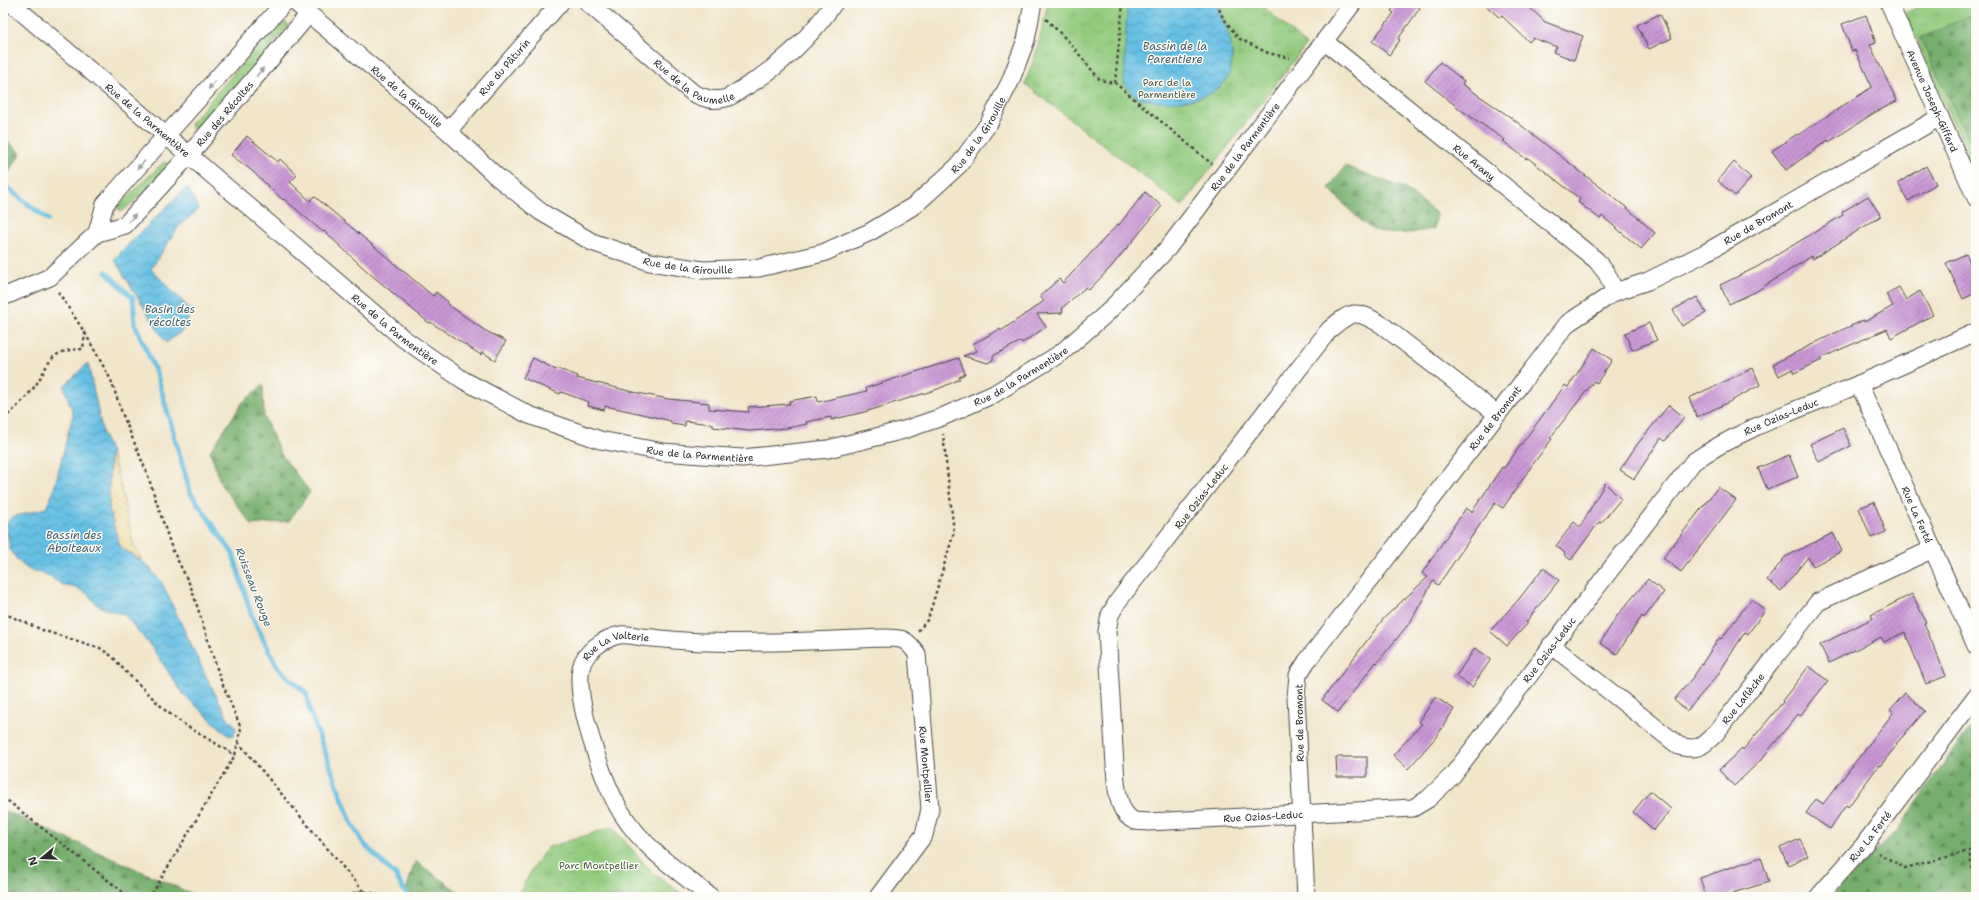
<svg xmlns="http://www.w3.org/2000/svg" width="1979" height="900" font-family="'Shantell Sans',sans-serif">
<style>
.grass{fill:url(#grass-tufts);stroke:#5f7b54}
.forest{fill:url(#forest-firs);stroke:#506d4c}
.sand{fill:url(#sand-dots);stroke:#8c8264}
.water{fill:url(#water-waves);stroke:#487587}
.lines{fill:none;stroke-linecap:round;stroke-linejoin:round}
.stream{stroke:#65bfe3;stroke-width:5}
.building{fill:url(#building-hatch)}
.minor-casing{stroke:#494743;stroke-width:19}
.path{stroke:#494743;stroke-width:2.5;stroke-dasharray:3 3;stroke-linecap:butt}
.minor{stroke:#fff;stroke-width:17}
.oneway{fill:#a0a0a0}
.labels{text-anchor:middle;stroke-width:3;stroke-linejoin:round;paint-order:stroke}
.street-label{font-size:10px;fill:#2b2b2b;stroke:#fdfcf7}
.park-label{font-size:10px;fill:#4a5b44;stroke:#fdfcf7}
.water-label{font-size:11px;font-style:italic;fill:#3f5f6b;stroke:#fdfcf7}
</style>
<defs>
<pattern id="grass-tufts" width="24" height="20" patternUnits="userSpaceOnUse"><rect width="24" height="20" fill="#93cb7e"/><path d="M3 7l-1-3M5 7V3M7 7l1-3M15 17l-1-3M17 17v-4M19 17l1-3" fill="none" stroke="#7fae6d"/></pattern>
<pattern id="forest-firs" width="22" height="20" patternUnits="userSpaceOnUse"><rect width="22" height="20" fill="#76af6d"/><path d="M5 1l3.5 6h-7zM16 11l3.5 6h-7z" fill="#618f5a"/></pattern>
<pattern id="sand-dots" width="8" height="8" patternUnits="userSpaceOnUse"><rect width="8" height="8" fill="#eeda9e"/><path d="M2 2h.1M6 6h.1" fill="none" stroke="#cb8" stroke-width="1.8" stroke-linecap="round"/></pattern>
<pattern id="water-waves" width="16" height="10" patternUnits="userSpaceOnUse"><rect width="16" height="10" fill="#65bfe3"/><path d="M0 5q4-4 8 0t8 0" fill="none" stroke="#539bb8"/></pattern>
<pattern id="building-hatch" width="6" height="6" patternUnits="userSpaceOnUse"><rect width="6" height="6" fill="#c996d5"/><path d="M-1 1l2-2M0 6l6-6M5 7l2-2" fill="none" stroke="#a37bad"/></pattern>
</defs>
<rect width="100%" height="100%" fill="#fdfcf7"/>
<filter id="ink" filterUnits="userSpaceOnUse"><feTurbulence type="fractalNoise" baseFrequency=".025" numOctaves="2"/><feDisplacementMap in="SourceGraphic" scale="8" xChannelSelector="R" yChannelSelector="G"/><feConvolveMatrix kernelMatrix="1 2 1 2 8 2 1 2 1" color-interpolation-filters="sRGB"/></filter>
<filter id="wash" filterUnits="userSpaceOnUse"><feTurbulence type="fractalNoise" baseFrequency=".012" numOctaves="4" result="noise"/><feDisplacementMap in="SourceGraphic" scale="16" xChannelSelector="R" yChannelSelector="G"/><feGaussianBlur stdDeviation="0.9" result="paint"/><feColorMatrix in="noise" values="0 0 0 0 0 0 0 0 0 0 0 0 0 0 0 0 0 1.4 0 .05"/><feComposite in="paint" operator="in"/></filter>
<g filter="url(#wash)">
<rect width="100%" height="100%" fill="#f1e5ca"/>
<g class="grass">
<path d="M1048 3H1259L1306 45 1182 206 1025 84 1037 50Z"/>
<path d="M1927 3H1976V175L1905 13Z"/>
<path d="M283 23H287L288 27 220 107 196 128H191L190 124 257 46Z"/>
<path d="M164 162 168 164 167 166 149 188 123 211H120L118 207 120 204Z"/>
<path d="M612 827 653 873 686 897H517L534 866 547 848Z"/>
</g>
<g class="forest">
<path d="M1976 13V154L1920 38Z"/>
<path d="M3 137 21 153 3 182Z"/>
<path d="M1345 166 1404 188 1437 214 1434 229C1416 232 1394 237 1375 230 1363 226 1339 199 1329 188Z"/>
<path d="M263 385 264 417 281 454 310 492 289 521 252 525 221 485 210 451 243 402Z"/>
<path d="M1976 721V897H1830L1899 829 1953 750Z"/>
<path d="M3 810 199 897H3Z"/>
<path d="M415 861 466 897H404Z"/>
</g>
<path class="sand" d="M110 450 119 479 133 543 142 560 120 547 109 508Z"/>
<g class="water">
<path d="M1127 3H1215C1225 27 1235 40 1231 67 1226 103 1168 106 1140 98 1135 97 1128 89 1124 85Z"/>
<path d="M187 187 199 209 179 226 151 269 192 311 182 331 166 343 114 259Z"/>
<path d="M88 363 103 435 110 450 109 508 120 547 146 564 161 581 205 674 228 718 234 724 236 729 234 735 229 736 183 694 153 649 124 614 105 609 96 604 88 594 77 588 65 586 41 572 29 570 19 562 10 550 6 525 12 517 46 508 53 493 73 414 64 386Z"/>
</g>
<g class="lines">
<g class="stream">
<path d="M3 184 48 220"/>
<path d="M106 272 133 298 135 324 157 375 190 492 233 554 252 617 278 668 306 693 310 712 351 822 364 844 396 876 408 897"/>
</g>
</g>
<g id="blocks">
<g class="building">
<path d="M1397 3H1414L1420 8 1398 39 1400 40 1389 55 1372 41 1394 13 1391 11Z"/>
<path d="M1483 3H1525L1545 22 1583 36 1574 60 1553 52 1557 47 1533 38 1529 42 1502 16 1500 18Z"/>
<path d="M1660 14 1672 38 1649 49 1637 25Z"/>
<path d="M1866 15 1876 43 1870 45 1897 101 1874 113 1829 142 1828 140 1786 170 1772 151 1797 134 1798 135 1872 87 1855 50 1852 51 1842 24Z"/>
<path d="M1440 62 1464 81 1462 84 1513 119 1627 208 1655 233 1641 249 1602 216 1600 219 1578 202 1580 199 1528 158 1526 159 1503 141 1505 140 1461 110 1425 81Z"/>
<path d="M247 136 278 162 280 159 297 175 290 182 310 201 314 196 433 296 436 292 448 302 446 303 484 330 506 341 495 360 482 352 481 355 430 322 429 323 369 273 324 231 323 232 284 199 283 200 251 170 231 155Z"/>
<path d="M1734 162 1751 178 1735 196 1718 181Z"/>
<path d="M1926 166 1936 184 1908 201 1898 183Z"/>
<path d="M1145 192 1162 206 1110 268 1089 290 1086 287 1063 307 1062 313 1037 314 1046 327 1022 343 1021 341 993 356V360L988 363 963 356 977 351 973 344 1000 329 1001 331 1044 301 1040 296 1059 279 1063 283 1118 224 1119 225Z"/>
<path d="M1868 196 1881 216 1813 259 1812 256 1755 292 1729 304 1720 285 1757 267 1843 215 1842 212Z"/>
<path d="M1966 254 1976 274V293L1963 299 1946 263Z"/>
<path d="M1899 287 1906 300 1920 291 1933 315 1891 338 1887 329 1821 358 1822 360 1794 373 1792 369 1779 376 1773 364 1833 334 1864 320V322L1893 306 1886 294Z"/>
<path d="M1697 297 1706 313 1682 326 1673 310Z"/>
<path d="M1649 323 1657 340 1632 350 1625 333Z"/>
<path d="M1594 348 1612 360 1597 383 1594 381 1550 438 1552 439 1533 464 1503 508 1495 503 1438 585 1433 581 1411 621 1377 663 1376 662 1338 712 1322 700 1384 618 1428 577 1422 573 1466 508 1472 512 1502 467 1504 468 1565 385 1568 387Z"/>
<path d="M533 358 556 370 557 368 578 376 577 378 633 392 668 399 709 403V409L749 412 748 407 790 404 789 401 817 396 818 402 867 391 866 388 959 358 965 374 959 377 960 379 938 389 868 411 831 420V417L806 422 807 424 787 428 750 431 713 427V424L685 421V426L671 424V421L638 413 605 406 604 410 588 406 589 402 561 392 560 394 523 378Z"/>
<path d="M1753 368 1760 385 1729 402 1697 417 1689 398Z"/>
<path d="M1669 405 1684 417 1665 441 1661 438 1634 479 1620 470 1636 446Z"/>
<path d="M1843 428 1851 446 1819 462 1810 444Z"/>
<path d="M1789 455 1798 477 1767 489 1758 468Z"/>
<path d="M1605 483 1621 499 1601 523 1599 522 1571 560 1564 555 1565 553 1556 546 1574 522 1580 527Z"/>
<path d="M1718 487 1736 500 1681 572 1663 558Z"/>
<path d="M1874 502 1886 532 1871 538 1859 508Z"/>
<path d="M1833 533 1842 551 1813 566 1808 557 1781 591 1767 580 1785 557Z"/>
<path d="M1543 568 1559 580 1526 622 1528 623 1507 646 1490 631 1519 599Z"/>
<path d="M1648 579 1664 592 1644 618 1642 616 1617 654 1600 643 1617 616Z"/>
<path d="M1912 594 1926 622 1924 623 1946 676 1926 684 1905 632 1884 642 1881 637 1829 663 1820 645 1873 618 1871 615Z"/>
<path d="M1751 599 1765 610 1748 634 1745 632 1717 676 1687 711 1674 700 1694 676 1719 638 1721 639Z"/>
<path d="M1475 648 1491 659 1472 687 1456 676Z"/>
<path d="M1809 666 1828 681 1800 716 1798 714 1760 761 1734 786 1719 770 1742 748 1743 750 1783 702 1782 701Z"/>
<path d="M1905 693 1925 711 1896 744 1897 745 1880 766 1879 765 1848 807 1846 805 1830 829 1806 813 1816 799 1823 804 1893 713 1890 710Z"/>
<path d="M1435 697 1454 709 1437 736 1408 769 1393 755 1422 724 1419 722Z"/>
<path d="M1336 757H1367V777H1337Z"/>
<path d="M1650 791 1671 809 1654 830 1633 812Z"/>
<path d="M1800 839 1808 856 1788 865 1780 848Z"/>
<path d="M1761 857 1769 882 1729 894 1730 897H1706L1700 878Z"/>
</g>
</g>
</g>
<g filter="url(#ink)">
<use href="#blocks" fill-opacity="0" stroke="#494743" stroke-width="1"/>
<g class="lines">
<g class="minor-casing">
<g id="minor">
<path id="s1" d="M11 3 404 339 463 380 529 415 600 440 663 452 742 458 828 449 904 430 942 417 994 394 1061 353 1107 313 1168 248 1353 3"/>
<path id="s2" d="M296 3 448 131 496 176 541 212 592 242 650 262 703 270 759 268 823 253 870 232 915 205 959 165 989 123 1010 82 1026 40 1033 3"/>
<path id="s3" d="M588 3 693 93C704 98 713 102 726 98 731 97 737 92 742 89 777 69 811 37 834 3"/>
<path id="s4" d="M1889 3 1976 198"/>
<path id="s5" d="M1324 41 1596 260 1607 274 1615 292"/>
<path id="s6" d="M448 131 560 3"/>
<path d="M97 233 105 204 284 3"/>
<path id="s7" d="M3 297 50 277 97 233 125 225 189 155 309 14"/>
<path id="s8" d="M1859 384 1976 646"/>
<path id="s9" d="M1497 414 1382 325C1356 309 1352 310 1329 330L1118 601 1110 615 1107 631 1116 782C1118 796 1120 815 1135 821 1138 822 1144 821 1148 822L1413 808 1428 799 1452 776 1693 462C1739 430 1791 412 1843 391 1887 372 1932 352 1976 332"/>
<path id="s10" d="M1551 645 1679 746C1697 751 1702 747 1715 734L1818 602 1933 549"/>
<path id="s11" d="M711 897C679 872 643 848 621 812 604 784 574 700 581 668 584 652 604 638 620 635 627 634 635 636 642 637 664 639 686 642 708 642 766 644 825 640 884 638 902 638 906 638 917 654L930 809 924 835 878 897"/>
<path id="s12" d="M1306 897 1296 697 1298 675 1307 661 1568 323 1615 292 1648 281 1705 253 1940 117"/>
<path id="s13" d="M1818 897 1863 846 1976 696"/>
</g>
</g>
<g class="path">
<path d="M850 3 1017 5"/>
<path d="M1219 3 1220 13 1238 38 1268 53 1290 58"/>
<path d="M1046 19 1069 42 1100 80 1115 83 1212 164"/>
<path d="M1115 83 1123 3"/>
<path d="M85 333 111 380 122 413 147 473 172 549 191 587 220 678 241 728 235 755 150 897"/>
<path d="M3 419C14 410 23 401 32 390 51 366 44 350 83 349L85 333 57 290"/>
<path d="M3 613 45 631 100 648 113 657 124 670 166 711 188 727 235 755"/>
<path d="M918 631 928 619 954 532 943 434"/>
<path d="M238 742 363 891"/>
<path d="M3 797 129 897"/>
<path d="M1976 832 1969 851 1976 888"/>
<path d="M1878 853 1905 868 1969 851"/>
<path d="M348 897C357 888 369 892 379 895L381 897"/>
</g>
<use href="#minor" class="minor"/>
</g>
<defs><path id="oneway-solid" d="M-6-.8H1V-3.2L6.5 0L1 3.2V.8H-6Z"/></defs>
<g class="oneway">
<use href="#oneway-solid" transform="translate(260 72) rotate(-50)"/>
<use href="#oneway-solid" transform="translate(212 85) rotate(131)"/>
<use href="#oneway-solid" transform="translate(141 165) rotate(132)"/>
<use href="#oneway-solid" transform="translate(132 218) rotate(-48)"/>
</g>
</g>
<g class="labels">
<g class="street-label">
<text dy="4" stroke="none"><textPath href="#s6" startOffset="85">Rue du Pâturin</textPath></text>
<text dy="4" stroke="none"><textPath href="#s3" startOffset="135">Rue de la Paumelle</textPath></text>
<text dy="4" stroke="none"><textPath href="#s2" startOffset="145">Rue de la Girouille</textPath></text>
<text dy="4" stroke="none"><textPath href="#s4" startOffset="107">Avenue Joseph-Giffard</textPath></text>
<text dy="4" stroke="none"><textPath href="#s7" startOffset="294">Rue des Récoltes</textPath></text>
<text dy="4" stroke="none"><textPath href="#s1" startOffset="180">Rue de la Parmentière</textPath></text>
<text dy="4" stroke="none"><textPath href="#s2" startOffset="817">Rue de la Girouille</textPath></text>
<text dy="4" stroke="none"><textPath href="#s1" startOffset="1500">Rue de la Parmentière</textPath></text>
<text dy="4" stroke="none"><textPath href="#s5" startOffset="193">Rue Arany</textPath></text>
<text dy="4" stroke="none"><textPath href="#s12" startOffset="882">Rue de Bromont</textPath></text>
<text dy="4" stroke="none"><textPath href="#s2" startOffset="481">Rue de la Girouille</textPath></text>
<text dy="4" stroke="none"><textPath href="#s1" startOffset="504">Rue de la Parmentière</textPath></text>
<text dy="4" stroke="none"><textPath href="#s1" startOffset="1176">Rue de la Parmentière</textPath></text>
<text dy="4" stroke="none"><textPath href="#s9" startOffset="1603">Rue Ozias-Leduc</textPath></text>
<text dy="4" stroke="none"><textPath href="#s12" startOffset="546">Rue de Bromont</textPath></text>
<text dy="4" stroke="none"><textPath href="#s1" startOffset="840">Rue de la Parmentière</textPath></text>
<text transform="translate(1201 496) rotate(-52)" y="4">Rue Ozias-Leduc</text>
<text dy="4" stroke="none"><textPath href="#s8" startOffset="143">Rue La Ferté</textPath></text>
<text dy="4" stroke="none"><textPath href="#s9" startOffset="1267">Rue Ozias-Leduc</textPath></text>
<text dy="4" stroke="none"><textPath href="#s11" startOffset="322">Rue La Valterie</textPath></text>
<text dy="4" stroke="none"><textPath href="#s10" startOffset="249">Rue Laflèche</textPath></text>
<text transform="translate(1299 723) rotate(-91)" y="4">Rue de Bromont</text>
<text dy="4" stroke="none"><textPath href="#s11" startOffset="744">Rue Montpellier</textPath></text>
<text dy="4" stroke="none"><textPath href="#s9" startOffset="907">Rue Ozias-Leduc</textPath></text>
<text dy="4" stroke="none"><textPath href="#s13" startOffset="80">Rue La Ferté</textPath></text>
</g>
<g class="park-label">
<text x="1167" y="86">Parc de la<tspan x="1167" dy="12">Parmentière</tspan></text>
<text x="599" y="869">Parc Montpellier</text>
</g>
<g class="water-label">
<text x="1175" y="50">Bassin de la<tspan x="1175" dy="13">Parentiere</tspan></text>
<text x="170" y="313">Basin des<tspan x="170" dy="13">récoltes</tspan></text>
<text x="74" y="539">Bassin des<tspan x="74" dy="13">Aboiteaux</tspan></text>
<text transform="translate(254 587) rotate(69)" y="4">Ruisseau Rouge</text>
</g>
</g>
<rect width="1979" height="900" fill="none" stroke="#fdfcf7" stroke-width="16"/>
<g transform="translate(42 858) rotate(251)" stroke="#fdfcf7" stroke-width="3" paint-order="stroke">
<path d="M0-3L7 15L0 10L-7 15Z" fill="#2b2b2b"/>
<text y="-6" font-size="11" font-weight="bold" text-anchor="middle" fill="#2b2b2b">N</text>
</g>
</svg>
